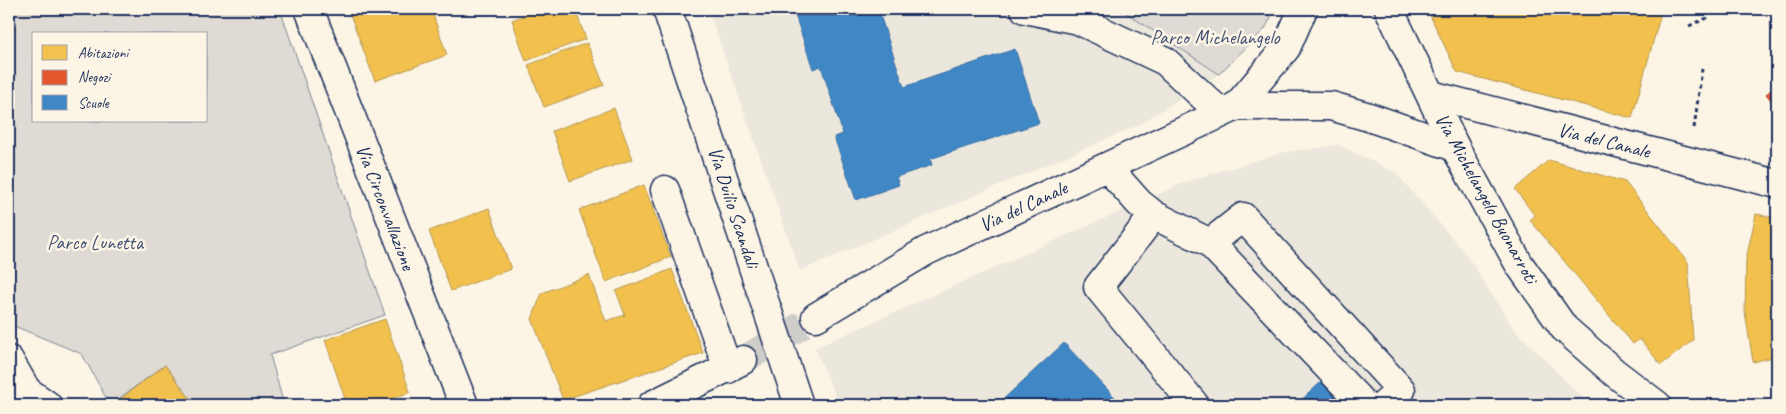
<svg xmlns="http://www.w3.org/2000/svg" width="1786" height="414" font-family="Caveat,sans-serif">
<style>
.built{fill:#ece7dc}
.green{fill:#dfdbd4;stroke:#7d8599;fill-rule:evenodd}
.homes{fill:#f2c14e;stroke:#b29553}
.shops{fill:#e4572e;stroke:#a84b3c}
.schools{fill:#3f88c5;stroke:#346da6}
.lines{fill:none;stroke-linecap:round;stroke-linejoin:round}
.minor-tunnel{stroke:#cfcdca;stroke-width:28;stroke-dasharray:28 14;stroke-linecap:butt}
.minor-casing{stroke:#1b2f5e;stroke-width:31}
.path{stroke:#1b2f5e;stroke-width:3;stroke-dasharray:4 4;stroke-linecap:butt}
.minor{stroke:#fcf5e5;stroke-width:28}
.labels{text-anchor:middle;stroke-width:5;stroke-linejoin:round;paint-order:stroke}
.park-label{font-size:20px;fill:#425176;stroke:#fcf5e5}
.street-label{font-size:20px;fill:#1b2f5e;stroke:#fcf5e5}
</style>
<rect width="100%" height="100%" fill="#fcf5e5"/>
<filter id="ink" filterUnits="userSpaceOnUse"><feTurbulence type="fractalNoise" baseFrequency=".02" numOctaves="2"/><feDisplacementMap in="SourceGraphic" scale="10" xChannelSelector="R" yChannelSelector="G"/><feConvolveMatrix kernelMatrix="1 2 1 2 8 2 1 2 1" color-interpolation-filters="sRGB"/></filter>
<g filter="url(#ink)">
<g class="built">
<path d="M708 9H1120L1219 74 1137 126 800 271Z"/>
<path d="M1339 145 1395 172 1466 254 1514 329 1590 405H839L815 348 1188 181 1285 152Z"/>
</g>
<g class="green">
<path d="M9 9H280L385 315 270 355 284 405H195L165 365 110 405 82 354 9 324ZM34 34H206V121H34Z"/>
<path d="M1120 9H1275L1265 29 1219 74Z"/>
</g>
<g class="homes">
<path d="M348 9H431L447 55 375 81Z"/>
<path d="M540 9H575L586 39 526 61 512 20Z"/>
<path d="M1427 9H1657L1660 17 1632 118 1457 72Z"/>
<path d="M587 43 604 85 544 107 528 65Z"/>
<path d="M614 108 633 159 570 181 552 131Z"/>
<path d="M1549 160 1625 182 1688 262 1693 340 1661 365 1640 339 1633 344 1530 220 1535 216 1515 189Z"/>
<path d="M644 185 671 257 606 282 579 210Z"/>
<path d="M489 208 511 269 451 291 429 231Z"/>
<path d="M1756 214 1777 218V356L1753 362 1745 312 1746 259Z"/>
<path d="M672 269 703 353 563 400 532 319 542 293 589 275 606 321 625 315 616 291Z"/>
<path d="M385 319 410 392 375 405H347L325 340Z"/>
<path d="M165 365 195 405H112Z"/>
<path d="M760 399 762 405H741Z"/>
</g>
<path class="shops" d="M1777 85V108L1766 94Z"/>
<g class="schools">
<path d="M793 9H878L904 87 1015 49 1039 123 930 159 932 165 896 177 899 185 856 200 834 137 843 134 821 66 813 69Z"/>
<path d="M1064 343 1122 405H997Z"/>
<path d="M1321 382 1343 405H1296Z"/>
</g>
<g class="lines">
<path class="minor-tunnel" d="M743 360 816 317"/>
<g class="minor-casing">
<g id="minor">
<path d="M309 9 464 405"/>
<path d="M667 9 799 405"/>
<path d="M1025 9 1078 20 1165 61 1221 113"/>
<path d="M1389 9 1455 147 1519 264 1564 328 1615 373 1657 405"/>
<path d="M1431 95 1777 184"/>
<path d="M1237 106 1286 48 1303 9"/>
<path d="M1107 167 1139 203 1154 215 1210 243 1364 405"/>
<path d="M665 190 728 369"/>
<path d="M1154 215 1098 287 1194 404"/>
<path d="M1210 243 1243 217 1401 390 1384 405"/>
<path d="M816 317 926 251 1237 106H1331L1369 117 1455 147"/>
<path d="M9 360 27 391 47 405"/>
<path d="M652 405 743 360"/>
</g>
</g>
<g class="path">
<path d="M1689 26 1707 18 1703 9"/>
<path d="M1694 128 1702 69"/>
</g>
<use href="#minor" class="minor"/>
</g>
</g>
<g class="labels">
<g class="park-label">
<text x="1215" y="44">Parco Michelangelo</text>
<text x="95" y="249">Parco Lunetta</text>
</g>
<g class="street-label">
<text transform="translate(1604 140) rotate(14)" y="7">Via del Canale</text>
<text transform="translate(1487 198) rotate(61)" y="7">Via Michelangelo Buonarroti</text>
<text transform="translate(1023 206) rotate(-25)" y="7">Via del Canale</text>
<text transform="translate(386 207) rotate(69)" y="7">Via Circonvallazione</text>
<text transform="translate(734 207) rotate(72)" y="7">Via Duilio Scandali</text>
</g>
</g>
<rect width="1786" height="414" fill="none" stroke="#fcf5e5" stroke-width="30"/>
<rect x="15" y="15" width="1756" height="384" fill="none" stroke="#1b2f5e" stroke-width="2" filter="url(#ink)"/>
<rect x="32" y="32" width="175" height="90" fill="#fcf5e5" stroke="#a2a6af"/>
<rect x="42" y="45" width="25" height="15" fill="#f2c14e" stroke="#a2a6af"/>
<text x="78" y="58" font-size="15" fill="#1b2f5e">Abitazioni</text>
<rect x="42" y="70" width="25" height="15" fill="#e4572e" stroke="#a2a6af"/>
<text x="78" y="82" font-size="15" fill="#1b2f5e">Negozi</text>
<rect x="42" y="95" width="25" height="15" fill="#3f88c5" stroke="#a2a6af"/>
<text x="78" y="108" font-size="15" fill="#1b2f5e">Scuole</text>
</svg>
